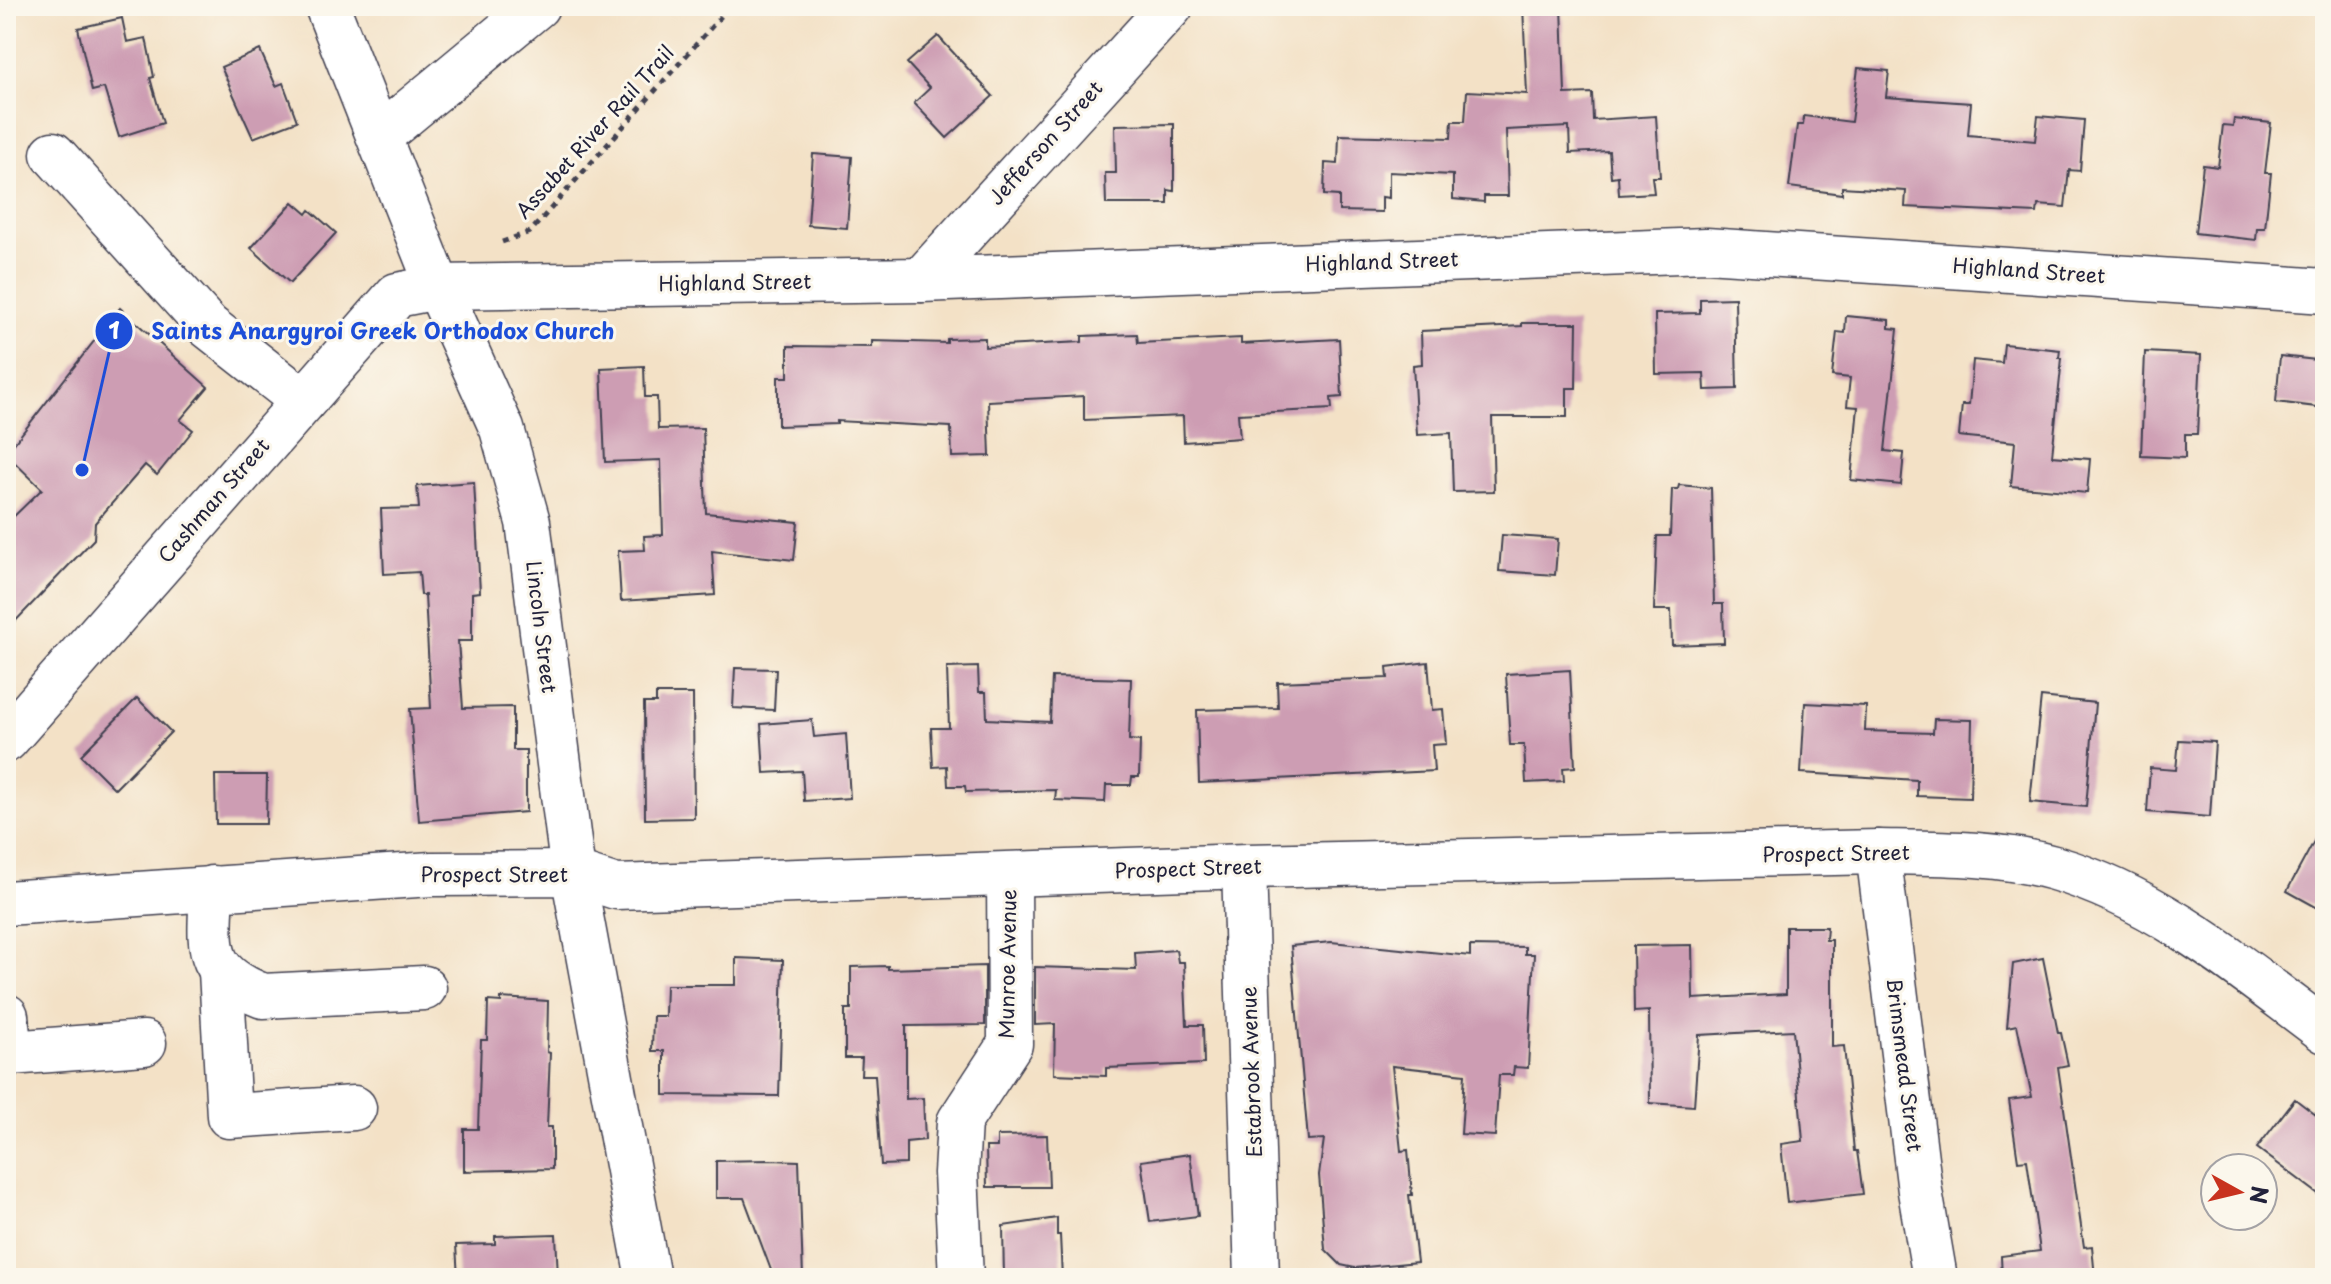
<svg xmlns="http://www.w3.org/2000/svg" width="2331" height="1284" font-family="'Playpen Sans',sans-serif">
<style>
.building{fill:#cd9db3}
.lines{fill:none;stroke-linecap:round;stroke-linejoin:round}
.minor-casing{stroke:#413f50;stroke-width:47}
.major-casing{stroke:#413f50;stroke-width:47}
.path{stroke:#413f50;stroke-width:5;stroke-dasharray:6 6;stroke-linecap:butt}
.minor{stroke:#fff;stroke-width:44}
.major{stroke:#fff;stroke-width:44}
.labels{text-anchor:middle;stroke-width:6;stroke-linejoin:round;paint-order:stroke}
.street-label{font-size:20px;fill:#22223b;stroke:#fbf7ec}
.leader{fill:none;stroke:#1d4ed8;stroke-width:3}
.callout-dot{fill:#1d4ed8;stroke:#fbf7ec;stroke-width:3}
.mark-label{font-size:24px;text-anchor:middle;font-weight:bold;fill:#fff}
.callout-label{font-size:22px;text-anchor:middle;font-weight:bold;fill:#1d4ed8;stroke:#fbf7ec;stroke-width:6;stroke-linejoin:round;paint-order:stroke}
</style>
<rect width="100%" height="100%" fill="#fbf7ec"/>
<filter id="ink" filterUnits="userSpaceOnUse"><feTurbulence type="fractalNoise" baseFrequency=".0125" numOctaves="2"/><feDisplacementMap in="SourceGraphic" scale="16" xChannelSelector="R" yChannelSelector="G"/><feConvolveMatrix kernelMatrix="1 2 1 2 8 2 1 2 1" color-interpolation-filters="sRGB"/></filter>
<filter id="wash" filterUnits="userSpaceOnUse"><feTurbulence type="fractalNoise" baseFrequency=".006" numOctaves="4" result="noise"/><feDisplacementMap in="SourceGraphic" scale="32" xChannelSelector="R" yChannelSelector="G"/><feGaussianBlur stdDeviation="1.8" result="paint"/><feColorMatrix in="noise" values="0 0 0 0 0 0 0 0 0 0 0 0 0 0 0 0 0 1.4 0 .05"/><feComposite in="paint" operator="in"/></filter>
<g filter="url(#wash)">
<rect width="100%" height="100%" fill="#f3e1c6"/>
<g id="blocks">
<g class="building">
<path d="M1523 6H1562L1565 94 1592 93 1593 120 1656 116 1660 177H1652L1654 193 1619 195 1618 176 1611 177 1609 151 1570 153 1569 127 1506 130 1508 196H1484V202L1453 199V175L1389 172V198L1382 197V212L1339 211V196L1324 195 1325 163 1338 164 1339 135 1451 138 1452 121H1465L1467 91 1527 94Z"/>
<path d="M122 18 127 42 146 38 154 77 150 78 163 123 119 137 104 88 92 91 78 28Z"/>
<path d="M938 36 993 96 947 138 914 103 930 88 907 63Z"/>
<path d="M260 50 276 86 283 83 297 121 253 138 221 67Z"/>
<path d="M1858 68 1889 71 1886 97 1971 103 1968 135 2035 141 2038 116 2084 120 2080 171 2069 170 2065 207 2038 205 2037 213 1905 207 1906 191 1842 187V194L1789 187 1797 125H1803L1804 116 1851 122Z"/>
<path d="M2234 119 2271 123 2265 173H2271L2265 228H2257L2256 240 2195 233 2203 165 2218 167 2223 125 2233 126Z"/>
<path d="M1174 124V191L1168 190V204H1106L1105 173H1116L1115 125Z"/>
<path d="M813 154 852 157 847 228 808 225Z"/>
<path d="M293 202 307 214 310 210 336 233 290 283 251 248Z"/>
<path d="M1735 298 1737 389 1705 390 1704 373 1656 374 1655 314 1700 313V299Z"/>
<path d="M120 308 208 387 180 420 193 430 157 475 145 465 95 523 94 539 6 631V524L42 489 6 454Z"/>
<path d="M1846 316 1889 320V328L1898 329 1885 451 1904 453 1901 485 1851 480 1858 407 1847 406 1850 378 1832 376 1837 332 1845 333Z"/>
<path d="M1522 323H1577L1576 388H1567V417H1492L1494 491 1453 492 1451 433 1417 435 1413 365 1422 364 1421 331 1522 326Z"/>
<path d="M1137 334 1138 343 1241 338V344L1339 339 1342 397 1331 398 1332 409 1238 414 1240 438 1184 442 1183 416 1084 420V396L988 401 990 456 952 457 951 427 837 421V424L778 426V377H788V346L872 347V341L947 343V339L985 338V347L1082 342V336Z"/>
<path d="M2004 344 2060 350 2059 358H2062L2052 456 2090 459 2087 493 2011 486 2015 442 1959 436 1962 405H1969L1973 360 2002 363Z"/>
<path d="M2145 352 2201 355 2197 434H2185V458L2141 456Z"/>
<path d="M2280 356 2325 361V408L2276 402Z"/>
<path d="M644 366 645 397H657L658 429 703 428 706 513 798 522 794 560 712 551 715 595 621 601 618 551 645 550 644 536 663 535 661 460 605 462 601 368Z"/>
<path d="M474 482 480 592 472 593V641H458L463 708 513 707V750H526V812L419 821 410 709 431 708 425 595H421L419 572 384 574 381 509 419 508 417 486Z"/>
<path d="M1679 485 1711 488 1714 604H1723L1724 643 1672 645 1671 610H1654L1657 536H1670L1672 489H1678Z"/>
<path d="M1502 535 1558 539 1555 575 1499 571Z"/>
<path d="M1428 662 1432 710 1443 709 1446 744 1432 745 1434 771 1199 783 1197 710 1278 708 1277 682 1388 678 1387 667Z"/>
<path d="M978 667 979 692H986L987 719 1050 722 1052 677 1131 679 1129 740 1140 741 1139 777H1132L1131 785H1106L1105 802 1055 800 1056 790 966 792 965 786H948L947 766 933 767 931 728H949L947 668Z"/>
<path d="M735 668 776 669 774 710 733 708Z"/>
<path d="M1570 670 1575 767 1563 768 1564 781 1526 783 1524 745H1510L1506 674Z"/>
<path d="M656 694H693L694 818 645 819 644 703H656Z"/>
<path d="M2041 697 2095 703 2086 807 2030 802Z"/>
<path d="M137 698 171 732 115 789 81 755Z"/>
<path d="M1805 703 1866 706 1865 731 1933 733 1934 719 1972 720 1970 798 1917 796V780L1801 773Z"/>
<path d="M812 720 814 737 846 734 850 798 804 801 802 771 764 773 761 724Z"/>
<path d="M2179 740 2215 742 2210 817 2147 812 2150 768 2176 770Z"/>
<path d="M215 775H267L266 824H216Z"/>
<path d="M2325 821V912L2287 891Z"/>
<path d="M1786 927H1827L1826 940H1832V1047L1844 1046 1854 1151H1857L1863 1194 1787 1203 1781 1144 1803 1141 1793 1030 1699 1035 1694 1106 1650 1103 1649 1011 1634 1012 1633 946 1692 945 1693 999 1786 994Z"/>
<path d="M1331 942 1470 956V946L1525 947V954H1534L1528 1068 1514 1067 1513 1075H1499L1495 1136 1461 1134 1465 1074 1392 1066 1401 1151 1408 1150 1412 1195H1409L1417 1262 1355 1268 1341 1265 1325 1249 1319 1175 1324 1139 1308 1140 1291 946Z"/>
<path d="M1176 950 1178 962H1184L1187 1025H1203L1204 1064 1106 1068V1076L1054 1074 1055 1024 1035 1025V967L1136 970 1135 953Z"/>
<path d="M736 958 783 960 779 1096 664 1095V1051H652L653 1016H665L666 985H736Z"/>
<path d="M2043 958 2058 1033H2061L2068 1065 2058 1067 2084 1247 2092 1246 2095 1278H2002L2001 1256 2040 1251 2027 1160 2018 1161 2009 1100 2032 1097 2017 1025 2007 1027 2013 964Z"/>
<path d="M888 966V969L985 966V1025L906 1026V1099L923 1098 925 1140 906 1142V1164L881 1165 875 1075H861L862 1058H845V1009H851V967Z"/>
<path d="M501 998 548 1001 547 1052 550 1053 547 1127H552V1169L464 1171V1129H478L481 1040H487L488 1001 501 1002Z"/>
<path d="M2295 1099 2325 1122V1199L2257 1148Z"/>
<path d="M1047 1135 1049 1187H987L986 1147H997V1136Z"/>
<path d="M1190 1154 1198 1216 1150 1222 1141 1161Z"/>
<path d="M769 1160 799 1161 803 1278H774L744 1198H716V1161Z"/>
<path d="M1057 1218V1235H1060L1062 1278H1004L1003 1226Z"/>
<path d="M556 1234 558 1278H458L456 1245 495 1244V1236Z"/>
</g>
</g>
</g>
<g filter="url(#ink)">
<use href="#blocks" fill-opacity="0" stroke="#413f50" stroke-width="2"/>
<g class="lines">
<g class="minor-casing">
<g id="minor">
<path d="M380 136 537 6"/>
<path d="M53 154 208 326 302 400"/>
<path d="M921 280 1171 6"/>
<path d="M438 287 921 280 1706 250 2325 291"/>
<path d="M1878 852 1920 1191 1935 1278"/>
<path d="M1244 867 1257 1278"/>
<path d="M212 888C210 946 201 972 263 996L424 988"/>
<path d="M221 971 229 1116 354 1108"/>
<path d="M6 1016 10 1053 144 1043"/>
<path d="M961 1278 956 1173 959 1122 1010 1044 1009 875"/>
</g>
</g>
<g class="major-casing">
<g id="major">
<path d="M327 6 438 287 502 429 528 522 573 873 648 1278"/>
<path d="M6 740 397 295 438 287"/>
<path d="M6 903 432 874 573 873 616 887 1247 866 1878 852C1936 853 1998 852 2054 868 2156 897 2241 968 2325 1031"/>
</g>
</g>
<path class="path" d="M502 242 530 232 730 6"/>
<use href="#minor" class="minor"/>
<use href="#major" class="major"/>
</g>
</g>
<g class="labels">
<g class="street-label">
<text transform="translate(595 132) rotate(-48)" y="7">Assabet River Rail Trail</text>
<text transform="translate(1046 143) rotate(-48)" y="7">Jefferson Street</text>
<text transform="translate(1382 262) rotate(-2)" y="7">Highland Street</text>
<text transform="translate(2029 271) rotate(4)" y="7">Highland Street</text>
<text transform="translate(735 283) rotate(-1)" y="7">Highland Street</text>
<text transform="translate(214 501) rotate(-49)" y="7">Cashman Street</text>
<text transform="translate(541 627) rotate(83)" y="7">Lincoln Street</text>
<text transform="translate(1836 854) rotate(-1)" y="7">Prospect Street</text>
<text transform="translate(1188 869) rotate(-2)" y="7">Prospect Street</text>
<text x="494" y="882">Prospect Street</text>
<text transform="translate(1008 964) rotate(-89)" y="7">Munroe Avenue</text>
<text transform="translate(1904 1065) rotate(83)" y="7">Brimsmead Street</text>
<text transform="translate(1252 1072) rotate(-92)" y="7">Estabrook Avenue</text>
</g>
</g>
<path class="leader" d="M82 470L114 331"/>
<g class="callout-dot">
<circle cx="82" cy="470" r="8"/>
<circle cx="114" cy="331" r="20"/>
</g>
<g class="mark-label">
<text x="114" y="339">1</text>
</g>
<g class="callout-label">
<text x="383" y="339">Saints Anargyroi Greek Orthodox Church</text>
</g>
<rect width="2331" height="1284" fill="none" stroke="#fbf7ec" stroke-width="32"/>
<g transform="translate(2239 1192) rotate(98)"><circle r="38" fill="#fbf7ec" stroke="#a4a2a5" stroke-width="2"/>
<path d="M0-6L14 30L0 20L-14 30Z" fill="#c8321e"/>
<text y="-12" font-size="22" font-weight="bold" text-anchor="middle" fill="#22223b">N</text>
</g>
</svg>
